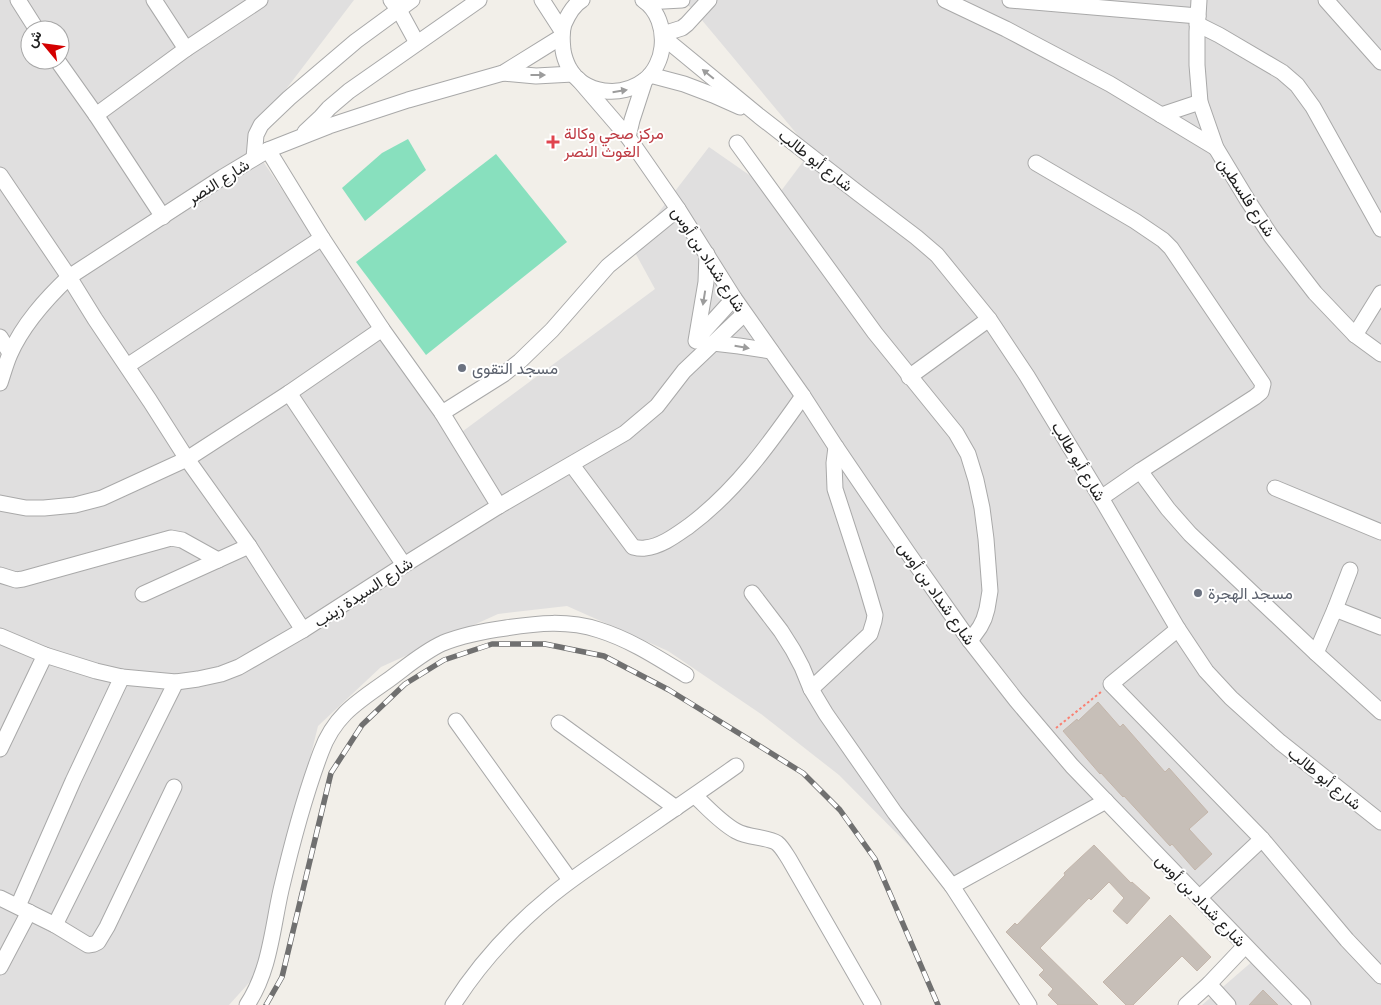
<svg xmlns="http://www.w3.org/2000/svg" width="1381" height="1005" font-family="'Archivo Narrow',Vazirmatn,sans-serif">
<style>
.residential{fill:#e0dfdf;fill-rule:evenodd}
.pitch{fill:#88e0be}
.building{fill:#c7bfb8;stroke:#c4b6ab}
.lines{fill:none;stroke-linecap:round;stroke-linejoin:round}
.minor-casing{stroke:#a9a9a9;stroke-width:17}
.path{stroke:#fa8072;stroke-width:2;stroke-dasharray:2.5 2.5;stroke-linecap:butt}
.minor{stroke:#fff;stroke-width:15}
.rail-casing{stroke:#707070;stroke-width:5.5}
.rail{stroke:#fff;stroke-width:4;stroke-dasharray:11;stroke-linecap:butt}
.oneway{fill:#9c9c9c}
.health-dot{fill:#e0444e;stroke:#fff;stroke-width:2}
.worship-dot{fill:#6b7280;stroke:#fff;stroke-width:2}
.labels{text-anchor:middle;stroke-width:4;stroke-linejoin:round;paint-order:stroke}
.health-label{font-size:16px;fill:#be3a42;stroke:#fff;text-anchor:start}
.street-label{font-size:16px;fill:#222;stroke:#fff}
.worship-label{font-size:16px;fill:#5b616d;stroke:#fff;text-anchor:start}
</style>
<rect width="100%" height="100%" fill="#f2efe9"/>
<path class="residential" d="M0 0H354L248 139 451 440 655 289 632 247 709 147 778 195 811 151 696 13 683 0H1381V1005H1202L1262 953 1114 805 945 882 839 775 761 714 668 651 567 606 498 614 381 667 318 726 257 974 229 1005H0ZM30 30H60V60H30Z"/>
<g class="pitch">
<path d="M408 139 426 170 365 221 342 188 382 153Z"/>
<path d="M496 154 567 242 426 355 356 262Z"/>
</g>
<g class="building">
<path d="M1098 702 1120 727 1123 724 1165 772 1169 768 1208 812 1189 829 1212 854 1195 870 1172 844 1170 846 1124 796 1123 797 1101 773 1100 774 1063 731 1077 719 1078 721Z"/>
<path d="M1094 845 1131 883 1132 882 1150 898 1127 924 1113 911 1124 898 1109 882 1091 900 1089 898 1040 948 1098 1005H1058L1048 995 1053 989 1039 975 1044 970 1006 932 1015 923 1017 925 1065 875 1064 873Z"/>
<path d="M1170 915 1211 957 1197 971 1182 956 1133 1005H1126L1103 982Z"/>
<path d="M1263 990 1278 1005H1249Z"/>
</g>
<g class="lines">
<g class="minor-casing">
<g id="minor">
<path d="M18 0 37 30"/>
<path d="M154 0 186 49"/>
<path d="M391 0 399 10 417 43"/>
<path d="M542 0 562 31"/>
<path d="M582 0C573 5 568 15 564 24 561 33 562 40 563 50 564 57 566 62 569 68 584 95 622 98 645 80 655 72 661 58 662 47 664 29 658 10 643 0"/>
<path d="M945 0 1006 29 1110 84 1216 148"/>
<path d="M1010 0 1198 16"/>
<path d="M1199 0 1197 32V65L1200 102 1216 148 1248 201 1271 236 1315 293 1355 335 1381 354"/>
<path d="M1326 0 1381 62"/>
<path d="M646 2 682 0"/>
<path d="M1197 24 1219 35 1282 72 1297 85 1313 107 1381 229"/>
<path d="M663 34 682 28 687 24 709 0"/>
<path d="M663 37 759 116 858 193 916 237 937 255 989 319 1027 376 1101 498 1178 629 1206 671 1231 698 1280 742 1381 822"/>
<path d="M57 60 96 115 163 217"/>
<path d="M503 73 536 76 573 74"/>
<path d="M650 75 684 84 713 95 740 107"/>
<path d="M578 79 628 137 678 209 734 298 803 396 836 447 908 553 970 641 1016 700 1072 766 1303 1005"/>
<path d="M96 115 186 49 260 0"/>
<path d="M1161 115 1200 102"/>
<path d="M305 132 321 117 329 108 349 91 479 0"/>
<path d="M628 137 632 120 645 80"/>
<path d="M737 143 875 333 956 433 968 454 976 480 982 508 986 539 990 591 987 609 984 619 980 627 970 641"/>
<path d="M268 150 322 238 382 329 442 413 499 506"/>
<path d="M254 158 256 135 261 125 265 121 289 98 356 41 412 0"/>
<path d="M1036 163 1135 221 1163 240 1171 248 1263 384 1261 392 1255 397 1140 471 1101 498"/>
<path d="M0 175 69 277 95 319 150 401 187 459 249 546 303 630"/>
<path d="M1355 335 1381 293"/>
<path d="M0 337 10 353"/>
<path d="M698 339 705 330 734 298"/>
<path d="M696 341 706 282 707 254"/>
<path d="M713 343 739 346 771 351"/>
<path d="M127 366 322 238"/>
<path d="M909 377 989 319"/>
<path d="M0 383C3 374 6 363 10 354 23 324 46 299 69 277L223 177 268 150 329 126 408 100 503 73 561 37"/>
<path d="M289 393 404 565"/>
<path d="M442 413 504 374 520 361 552 330 608 266 678 209"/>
<path d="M572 465 633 547C637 548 641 549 645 548 662 546 676 535 689 526 736 491 770 443 803 396"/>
<path d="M1140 471 1168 509 1190 534 1316 653 1381 712"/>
<path d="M1275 488 1381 532"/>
<path d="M0 503 26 508H44L75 505 102 498 187 459 289 393 382 329"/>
<path d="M0 575 16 580 23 579 171 538 182 540 218 560"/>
<path d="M752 593 781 631 793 650 802 667 811 689 826 714 895 813 952 886 1029 1005"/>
<path d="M143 594 249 546"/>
<path d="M1335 609 1350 570"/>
<path d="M1178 629 1111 684 1262 839 1347 940 1381 976"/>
<path d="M0 636 45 655 96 671 122 677 176 682 198 679 221 674 239 667 303 630 404 565 499 506 625 433 657 406 684 371 744 314"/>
<path d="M1316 653 1335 609 1381 627"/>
<path d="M811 689 870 634 874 621 875 615 865 581 835 489 834 463 836 447"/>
<path d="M456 721 570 880"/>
<path d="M559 723 676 808"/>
<path d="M0 749 45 655"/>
<path d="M695 796C708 808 720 822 736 831 748 838 768 837 777 843 782 847 785 853 789 859L873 1005"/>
<path d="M952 886 1106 801"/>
<path d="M0 898 55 925 88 945 94 944 98 942 107 927 174 787"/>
<path d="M1199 898 1262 839"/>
<path d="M18 906 73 781 122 677"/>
<path d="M55 925 176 682"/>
<path d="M0 967 29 912"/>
<path d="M1209 984 1228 1005"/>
<path d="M247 1005C270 970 272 930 281 890 292 843 304 797 321 752 334 716 357 702 387 681 405 668 423 652 443 643 463 635 484 631 506 628 538 623 568 620 599 630 631 640 658 658 686 675"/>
<path d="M453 1005C479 964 514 926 552 895 570 880 591 866 610 853 652 824 694 796 736 766"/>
<path d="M1186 1005 1209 984 1245 946"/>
</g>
</g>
<path class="path" d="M1056 728 1101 692"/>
<use href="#minor" class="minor"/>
<g class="rail-casing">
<path id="rail" d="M266 1005 282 977 331 773 362 725 405 684 444 660 492 644H545L604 656 669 690 803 773 840 810 875 859 938 1005"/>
</g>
<use href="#rail" class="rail"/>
</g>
<defs><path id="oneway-solid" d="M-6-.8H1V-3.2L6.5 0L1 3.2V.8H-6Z" transform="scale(1.25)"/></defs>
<g class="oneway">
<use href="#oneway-solid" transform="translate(708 74) rotate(-141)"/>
<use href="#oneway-solid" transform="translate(538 75)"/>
<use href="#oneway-solid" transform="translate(620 91) rotate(-9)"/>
<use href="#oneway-solid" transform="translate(704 298) rotate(99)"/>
<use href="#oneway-solid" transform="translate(742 347) rotate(10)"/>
</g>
<path class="health-dot" d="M550.5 134.5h5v5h5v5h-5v5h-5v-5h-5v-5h5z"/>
<g class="worship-dot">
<circle cx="462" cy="368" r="5"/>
<circle cx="1198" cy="593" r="5"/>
</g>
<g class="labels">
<g class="health-label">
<text x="564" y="139">مركز صحي وكالة<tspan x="564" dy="18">الغوث النصر</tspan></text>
</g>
<g class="street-label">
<text transform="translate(816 160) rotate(38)" y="6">شارع أبو طالب</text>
<text transform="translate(218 181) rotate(-32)" y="6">شارع النصر</text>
<text transform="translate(1247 197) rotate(57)" y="6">شارع فلسطين</text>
<text transform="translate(709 259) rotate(57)" y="6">شارع شداد بن أوس</text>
<text transform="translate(1079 461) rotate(59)" y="6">شارع أبو طالب</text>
<text transform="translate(363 592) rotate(-33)" y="6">شارع السيدة زينب</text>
<text transform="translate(937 593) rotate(55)" y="6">شارع شداد بن أوس</text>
<text transform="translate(1325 778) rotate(39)" y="6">شارع أبو طالب</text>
<text transform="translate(1201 900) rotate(46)" y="6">شارع شداد بن أوس</text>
</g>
<g class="worship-label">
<text x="472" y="374">مسجد التقوى</text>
<text x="1208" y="599">مسجد الهجرة</text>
</g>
</g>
<g transform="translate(45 45) rotate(299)"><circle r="24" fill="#ffffff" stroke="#a7a7a7"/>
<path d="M0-4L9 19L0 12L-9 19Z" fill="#d40000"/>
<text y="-8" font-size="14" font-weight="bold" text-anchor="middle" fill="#222222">ش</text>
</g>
</svg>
